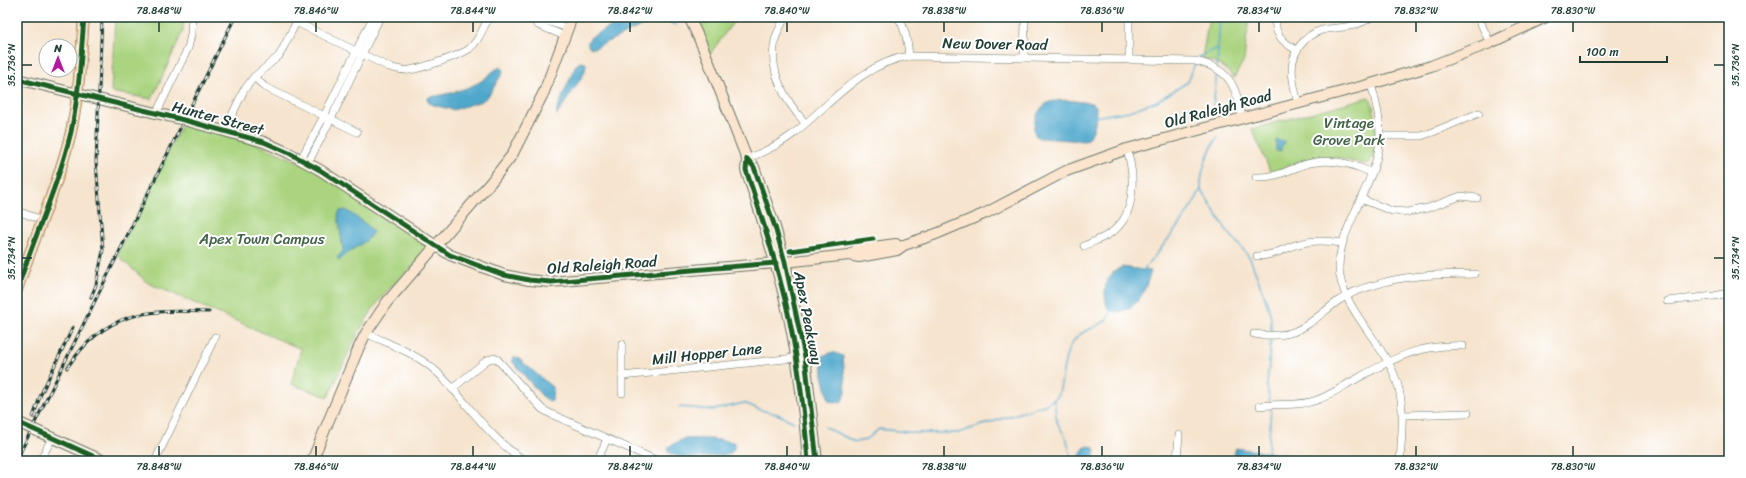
<svg xmlns="http://www.w3.org/2000/svg" width="1746" height="478" font-family="Sriracha,sans-serif">
<style>
.green{fill:#aad480;stroke:#64885a}
.water{fill:#4fa7cc;stroke:#377280}
.lines{fill:none;stroke-linecap:round;stroke-linejoin:round}
.stream{stroke:#4fa7cc;stroke-width:1.5}
.street-casing{stroke:#6a776a;stroke-width:8}
.secondary-casing{stroke:#6a776a;stroke-width:12}
.primary-casing{stroke:#6a776a;stroke-width:12}
.street{stroke:#fff;stroke-width:7}
.secondary{stroke:#fbe5cf;stroke-width:10}
.primary{stroke:#f6be87;stroke-width:11}
.rail-casing{stroke:#1f3d34;stroke-width:3}
.rail{stroke:#fff;stroke-width:1.5;stroke-dasharray:4.5;stroke-linecap:butt}
.cycleway-casing{stroke:#fff;stroke-width:8}
.cycleway{stroke:#1b5e20;stroke-width:5}
.ticks{fill:none;stroke:#1f3d34;stroke-width:1.5}
.labels{text-anchor:middle;stroke-width:4;stroke-linejoin:round;paint-order:stroke}
.street-label{font-size:15px;fill:#1f3d34;stroke:#fff}
.park-label{font-size:15px;fill:#426347;stroke:#fff}
.neatline{fill:none;stroke:#1f3d34;stroke-width:1.5}
.ticks-label{font-size:10px;text-anchor:middle;fill:#1f3d34}
</style>
<rect width="100%" height="100%" fill="#fff"/>
<filter id="ink" filterUnits="userSpaceOnUse"><feTurbulence type="fractalNoise" baseFrequency=".025" numOctaves="2"/><feDisplacementMap in="SourceGraphic" scale="8" xChannelSelector="R" yChannelSelector="G"/><feConvolveMatrix kernelMatrix="1 2 1 2 8 2 1 2 1" color-interpolation-filters="sRGB"/></filter>
<filter id="wash" filterUnits="userSpaceOnUse"><feTurbulence type="fractalNoise" baseFrequency=".012" numOctaves="4" result="noise"/><feDisplacementMap in="SourceGraphic" scale="16" xChannelSelector="R" yChannelSelector="G"/><feGaussianBlur stdDeviation="0.9" result="paint"/><feColorMatrix in="noise" values="0 0 0 0 0 0 0 0 0 0 0 0 0 0 0 0 0 1.4 0 .05"/><feComposite in="paint" operator="in"/></filter>
<g filter="url(#wash)">
<rect width="100%" height="100%" fill="#f6e4ce"/>
<g class="green">
<path d="M115 17H183V31L152 99 111 92Z"/>
<path d="M693 17H737L707 58Z"/>
<path d="M1209 17H1249L1244 60 1234 78C1225 67 1215 61 1202 59Z"/>
<path d="M1369 97C1378 111 1379 150 1369 163 1361 166 1339 156 1327 157 1307 157 1289 166 1271 173L1252 129Z"/>
<path d="M183 122 247 140 309 166 436 247C417 263 398 278 382 297 358 326 344 364 328 397L291 384 301 349 148 283 117 255Z"/>
</g>
<g class="water">
<path d="M629 17H652V19L649 22 595 48H591L588 46V41L591 37Z"/>
<path d="M580 62 586 63 585 72 557 115V109L576 65Z"/>
<path d="M501 67 503 70 502 74 489 95 482 101 453 110 430 104 427 100 429 97C445 95 464 90 478 83 487 78 492 70 501 67Z"/>
<path d="M1067 100 1091 103 1096 106C1096 118 1096 133 1085 141L1039 138 1036 136C1030 127 1038 107 1048 103 1053 100 1061 101 1067 100Z"/>
<path d="M1276 140 1284 141V144L1281 147V151H1276Z"/>
<path d="M346 210 367 225 373 232 367 240 346 254 339 261 337 258 343 251 338 215 340 211Z"/>
<path d="M1122 267 1151 271C1146 287 1141 305 1123 311 1117 312 1112 313 1108 309 1102 292 1104 275 1122 267Z"/>
<path d="M833 352 843 356 846 392 841 403 829 401 823 375 822 356Z"/>
<path d="M514 357 518 358 553 388 552 401 551 402 542 396 511 360Z"/>
<path d="M683 439C701 438 717 439 734 442V449L730 454 725 455C707 456 684 462 668 452V447Z"/>
<path d="M1089 446 1093 447 1095 450 1094 461H1076L1084 448Z"/>
<path d="M1236 448 1300 457 1303 461H1231Z"/>
</g>
<g class="lines">
<g class="stream">
<path d="M652 19 665 20 676 25"/>
<path d="M1197 60 1199 57 1218 48"/>
<path d="M1217 67 1220 17"/>
<path d="M1214 113 1213 105 1217 73"/>
<path d="M1094 117 1129 111 1157 101 1188 82 1195 63"/>
<path d="M1217 138C1208 152 1200 172 1201 189L1225 228 1250 258 1268 306 1271 317V333"/>
<path d="M1144 270C1164 243 1187 219 1201 189"/>
<path d="M1054 400 1057 422 1067 440 1072 461"/>
<path d="M1270 403 1267 387 1271 337"/>
<path d="M679 407 714 410 744 403 761 410 777 414 794 422"/>
<path d="M825 427 855 442 866 440 879 429 916 433H958L1047 404 1058 396C1065 376 1061 353 1077 337 1085 329 1096 328 1105 321 1107 319 1110 314 1112 311"/>
<path d="M1268 452 1271 408"/>
</g>
</g>
</g>
<g filter="url(#ink)">
<g class="lines">
<g class="street-casing">
<g id="street">
<path d="M530 17 538 25 565 36"/>
<path d="M785 17C782 24 777 32 775 40 768 72 785 100 805 123"/>
<path d="M898 17C906 29 908 42 909 56"/>
<path d="M1129 17V60"/>
<path d="M1276 17C1273 34 1283 42 1296 50"/>
<path d="M1478 17 1490 43"/>
<path d="M531 18 540 19 568 28"/>
<path d="M296 22 389 67C396 69 403 71 410 70 422 68 459 56 469 49 479 41 483 28 489 17"/>
<path d="M1024 58 1025 22"/>
<path d="M254 77 265 87 357 132"/>
<path d="M1371 84C1376 101 1380 117 1380 135 1380 162 1365 188 1355 212 1347 230 1339 247 1339 267 1340 306 1380 339 1394 374 1406 402 1402 431 1400 461"/>
<path d="M1298 103C1292 80 1286 58 1305 40 1311 34 1319 30 1327 29 1344 27 1357 27 1371 17"/>
<path d="M156 114 188 48 191 35 192 17"/>
<path d="M227 132 233 113 244 90 254 77 279 56 299 17"/>
<path d="M1380 136H1421L1433 132 1479 113"/>
<path d="M301 159 324 116 373 17"/>
<path d="M747 159C763 152 779 145 793 134 829 106 862 63 909 56L1195 61C1229 68 1236 85 1242 117"/>
<path d="M308 163 331 119 380 17"/>
<path d="M1256 177C1275 178 1287 171 1303 165 1327 157 1350 162 1372 173"/>
<path d="M1361 199 1392 211 1408 212 1428 208 1461 196 1477 198"/>
<path d="M17 211 42 220"/>
<path d="M1084 246C1092 242 1102 239 1109 234 1137 217 1135 176 1127 149"/>
<path d="M1257 256C1273 256 1281 250 1295 245 1310 240 1326 240 1341 243"/>
<path d="M1667 301 1714 296 1729 293"/>
<path d="M366 333C391 345 418 354 438 373 468 402 489 440 526 461"/>
<path d="M1254 334C1298 340 1306 325 1338 301 1348 294 1363 288 1375 285 1406 274 1442 275 1475 274"/>
<path d="M622 344V393"/>
<path d="M622 376 795 358"/>
<path d="M452 389 487 360 494 358 497 359 542 409 551 414 658 461"/>
<path d="M1260 406C1279 403 1298 407 1317 400 1328 396 1339 389 1349 383 1389 361 1415 344 1463 346"/>
<path d="M1403 415 1468 413"/>
<path d="M40 461 52 438"/>
<path d="M155 461 215 337"/>
<path d="M597 461 607 439"/>
<path d="M1177 461 1179 435"/>
</g>
</g>
<g class="secondary-casing">
<g id="secondary">
<path d="M689 17 702 45 747 159 754 167 775 227 785 262 805 357 817 461"/>
<path d="M17 79 184 120 264 142 289 153 320 170 450 255 504 275 529 280 551 282 776 263 849 255 859 257 897 250 904 245 936 234 986 213 1066 171 1127 149 1371 84 1431 66 1490 43 1546 17"/>
<path d="M747 159 746 170C761 214 775 258 786 304 798 355 804 409 808 461"/>
<path d="M849 255 858 249 896 244"/>
<path d="M17 422 104 461"/>
<path d="M312 461 359 347 366 333 387 302 491 182 512 155 544 92 572 17"/>
</g>
</g>
<g class="primary-casing">
<path id="primary" d="M17 290C34 237 58 186 71 132 79 94 81 56 84 17"/>
</g>
<use href="#street" class="street"/>
<use href="#secondary" class="secondary"/>
<use href="#primary" class="primary"/>
<g class="rail-casing">
<g id="rail">
<path d="M91 297 96 285 103 250 96 162 102 17"/>
<path d="M67 368C105 311 146 309 209 312"/>
<path d="M33 417 41 394 73 327"/>
<path d="M17 459 235 17"/>
</g>
</g>
<use href="#rail" class="rail"/>
<g class="cycleway-casing">
<g id="cycleway">
<path d="M17 79 184 120 264 142 289 153 320 170 450 255 504 275 529 280 551 282 776 263"/>
<path d="M747 159 754 167 775 227 785 262 805 357 817 461"/>
<path d="M747 159 746 170C761 214 775 258 786 304 798 355 804 409 808 461"/>
<path d="M790 251 873 239"/>
<path d="M17 290C34 237 58 186 71 132 79 94 81 56 84 17"/>
<path d="M17 422 104 461"/>
</g>
</g>
<use href="#cycleway" class="cycleway"/>
</g>
</g>
<path class="ticks" d="M159 22V32M316 22V32M473 22V32M630 22V32M787 22V32M944 22V32M1102 22V32M1259 22V32M1416 22V32M1573 22V32M22 65H32M1714 65H1724M22 258H32M1714 258H1724M159 446V456M316 446V456M473 446V456M630 446V456M787 446V456M944 446V456M1102 446V456M1259 446V456M1416 446V456M1573 446V456"/>
<g class="labels">
<g class="street-label">
<text transform="translate(995 44) rotate(1)" y="5">New Dover Road</text>
<text transform="translate(1218 109) rotate(-15)" y="5">Old Raleigh Road</text>
<text transform="translate(218 118) rotate(15)" y="5">Hunter Street</text>
<text transform="translate(602 265) rotate(-4)" y="5">Old Raleigh Road</text>
<text transform="translate(808 318) rotate(79)" y="5">Apex Peakway</text>
<text transform="translate(707 354) rotate(-6)" y="5">Mill Hopper Lane</text>
</g>
<g class="park-label">
<text x="1349" y="128">Vintage<tspan x="1349" dy="17">Grove Park</tspan></text>
<text x="262" y="244">Apex Town Campus</text>
</g>
</g>
<rect width="1746" height="478" fill="none" stroke="#fff" stroke-width="44"/>
<g transform="translate(58 58)"><circle r="19" fill="#ffffff" stroke="#a5b1ae"/>
<path d="M0-3L7 15L0 10L-7 15Z" fill="#b5179e"/>
<text y="-6" font-size="11" font-weight="bold" text-anchor="middle" fill="#1f3d34">N</text>
</g>
<path d="M1580 56v6h87v-6" fill="none" stroke="#1f3d34" stroke-width="2"/>
<text x="1586" y="56" font-size="12" fill="#1f3d34" stroke="#ffffff" stroke-width="3" paint-order="stroke">100 m</text>
<rect x="22" y="22" width="1702" height="434" class="neatline"/>
<g class="ticks-label">
<text x="159" y="14">78.848°W</text>
<text x="316" y="14">78.846°W</text>
<text x="473" y="14">78.844°W</text>
<text x="630" y="14">78.842°W</text>
<text x="787" y="14">78.840°W</text>
<text x="944" y="14">78.838°W</text>
<text x="1102" y="14">78.836°W</text>
<text x="1259" y="14">78.834°W</text>
<text x="1416" y="14">78.832°W</text>
<text x="1573" y="14">78.830°W</text>
<text transform="translate(11 65) rotate(-90)" y="4">35.736°N</text>
<text transform="translate(1735 65) rotate(-90)" y="4">35.736°N</text>
<text transform="translate(11 258) rotate(-90)" y="4">35.734°N</text>
<text transform="translate(1735 258) rotate(-90)" y="4">35.734°N</text>
<text x="159" y="470">78.848°W</text>
<text x="316" y="470">78.846°W</text>
<text x="473" y="470">78.844°W</text>
<text x="630" y="470">78.842°W</text>
<text x="787" y="470">78.840°W</text>
<text x="944" y="470">78.838°W</text>
<text x="1102" y="470">78.836°W</text>
<text x="1259" y="470">78.834°W</text>
<text x="1416" y="470">78.832°W</text>
<text x="1573" y="470">78.830°W</text>
</g>
</svg>
